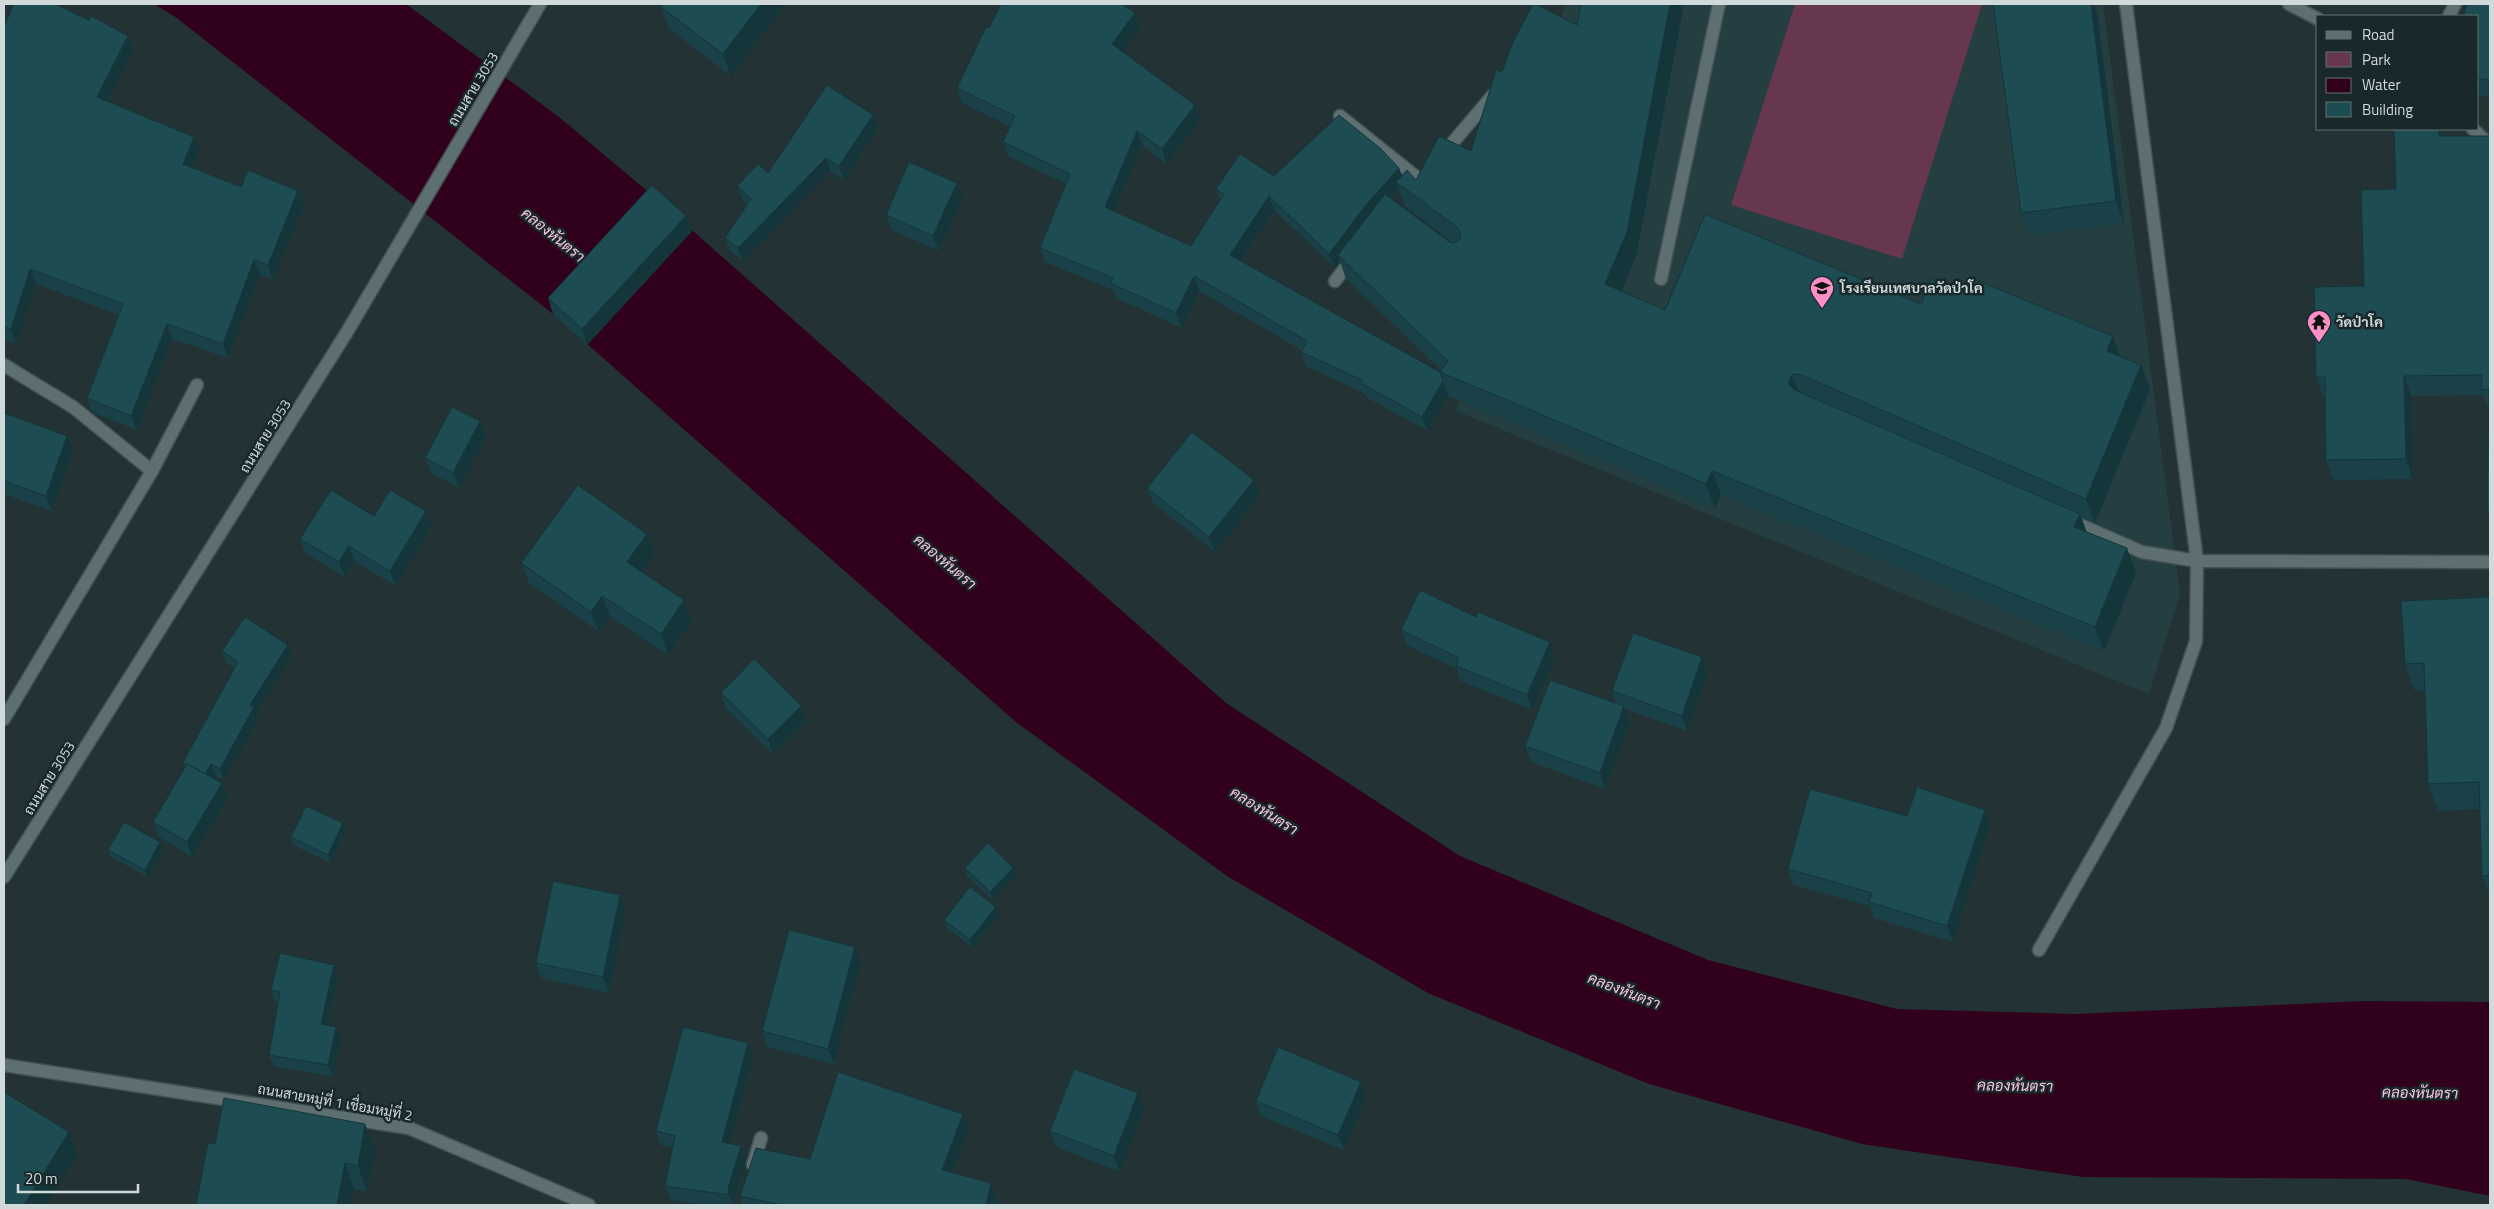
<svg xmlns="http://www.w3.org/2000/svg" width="2494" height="1209" font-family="'Titillium Web',Sarabun,sans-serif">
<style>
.built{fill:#243e41}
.green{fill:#673750}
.water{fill:#30001d}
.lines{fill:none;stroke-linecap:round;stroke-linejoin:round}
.lane-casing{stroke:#425052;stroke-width:15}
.street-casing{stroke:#425052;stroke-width:15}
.secondary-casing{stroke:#425052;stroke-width:15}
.lane{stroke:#5d6f71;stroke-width:12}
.street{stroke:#5d6f71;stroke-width:12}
.secondary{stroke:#5d6f71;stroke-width:12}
.wall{fill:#194147;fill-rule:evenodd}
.shaded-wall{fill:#143539}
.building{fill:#1d4c52;stroke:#143539}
.labels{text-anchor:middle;stroke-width:5;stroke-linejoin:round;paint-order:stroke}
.street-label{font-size:14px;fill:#d0dadb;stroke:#19292b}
.poi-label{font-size:14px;font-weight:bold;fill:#d0dadb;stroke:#19292b;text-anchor:start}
.water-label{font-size:15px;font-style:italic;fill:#fbc5de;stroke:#19292b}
</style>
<rect width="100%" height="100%" fill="#233335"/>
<path class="built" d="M1566 4H2103L2180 594 2149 694 1456 411 1547 207 1558 28Z"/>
<path class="green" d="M1795 4H1982L1902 259 1731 205Z"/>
<path class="water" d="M154 4H406L559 117 658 200 1226 703 1460 856 1708 960 1897 1009 2075 1014 2364 1001 2490 1002V1196L2406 1179 2083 1177 1862 1144 1649 1084 1428 993 1227 876 1016 722 553 314 177 18Z"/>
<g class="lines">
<g class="lane-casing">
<g id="lane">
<path d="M2289 4 2318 19"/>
<path d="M2449 16 2455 4"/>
<path d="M1340 116 1420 180"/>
<path d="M2473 129 2490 145"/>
<path d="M1443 154 1493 95"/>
<path d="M1661 279 1719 4"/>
<path d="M1335 281 1353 258"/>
<path d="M152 471 197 385"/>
<path d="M2069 520 2142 552 2197 561 2490 562"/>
<path d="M2039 950 2166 728 2196 641 2197 561"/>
<path d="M753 1165 761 1138"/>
</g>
</g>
<g class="street-casing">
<g id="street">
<path d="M2126 4 2197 561"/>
<path d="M4 365 73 407 152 471 4 719"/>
<path d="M4 1065 409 1128 589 1205"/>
</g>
</g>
<g class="secondary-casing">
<path id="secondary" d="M4 877 347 332 540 4"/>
</g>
<use href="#lane" class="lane"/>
<use href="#street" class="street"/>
<use href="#secondary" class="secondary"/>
</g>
<g class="wall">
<path d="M663 4H785L731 76 669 29 661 7Z"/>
<path d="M1581 4H1684L1636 256 1621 291 1665 310 1921 304 2120 357 2150 389 2095 523 2081 517 2086 532 2136 573 2104 651 1721 495 1715 508 1449 396 1448 395 1428 431 1366 397 1365 394 1306 366 1301 352 1302 350 1199 291 1182 328 1116 298 1113 290 1045 262 1040 248 1066 184 1008 156 1003 142 1010 126 962 103 957 88 989 28 1140 27 1122 51 1195 105 1200 119 1167 164 1142 145 1114 211 1191 246 1220 200 1216 189 1274 176 1399 168 1402 176 1416 180 1471 151 1502 72 1577 25ZM1398 189 1405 206 1453 243 1448 241 1390 198ZM1274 210 1335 268 1340 261 1346 279 1441 370 1440 372 1241 261Z"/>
<path d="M2490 4V97L2478 95V16Z"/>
<path d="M2097 13 2124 223 2029 235 2021 213Z"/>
<path d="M89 20 128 36 134 50 108 101 194 137 199 151 192 168 241 187 298 191 304 205 273 280 260 274 228 358 172 339 137 430 92 412 87 398 119 315 36 284 16 344 4 340V26Z"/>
<path d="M873 115 878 128 844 180 830 171 743 261 730 251 725 238 747 205 742 199 737 186 768 173Z"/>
<path d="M2394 129H2441L2444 136H2490V521L2487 511 2489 410 2483 395 2411 396 2413 479 2334 480 2326 460 2325 397H2323L2316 377 2364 286 2396 189Z"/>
<path d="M963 198 939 251 892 230 886 215Z"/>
<path d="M686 216 692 231 587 345 553 314 548 298Z"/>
<path d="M4 413 73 451 52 511 4 494Z"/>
<path d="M480 421 486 437 459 488 431 473 425 458Z"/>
<path d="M1147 488 1260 496 1215 552 1153 503Z"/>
<path d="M426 511 431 527 396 586 354 561 345 577 306 554 300 539 374 516Z"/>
<path d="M647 534 655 554 642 572 684 600 692 620 668 655 610 617 599 632 529 583 521 563Z"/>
<path d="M2490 597V897L2482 876 2480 809 2438 811 2428 784 2425 690 2415 691 2405 664Z"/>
<path d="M1401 630 1555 657 1532 710 1461 681 1457 669 1407 645Z"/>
<path d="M222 651 292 656 256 713 259 719 224 780 216 776 214 779 228 799 192 857 159 837 153 822 185 768 183 762 234 668 227 663Z"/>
<path d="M1702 657 1708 672 1687 731 1625 709 1630 722 1605 789 1531 762 1525 746 1616 704 1612 691Z"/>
<path d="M721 693 807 721 773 754 726 709Z"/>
<path d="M1985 810 1990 825 1953 942 1874 918 1870 906 1793 885 1788 869 1907 816Z"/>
<path d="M343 823 346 831 331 863 293 845 291 837Z"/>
<path d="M160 842 163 850 148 877 111 857 108 850Z"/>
<path d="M965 868H1013L1016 876 993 900 967 876Z"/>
<path d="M620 895 626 911 609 993 541 978 536 963Z"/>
<path d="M996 907 999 915 973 948 947 928 944 920Z"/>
<path d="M855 947 861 962 834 1064 767 1047 762 1031Z"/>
<path d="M334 965 338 977 328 1025 341 1039 333 1077 274 1066 269 1055 278 1003 276 1002 271 990Z"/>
<path d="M748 1043 753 1057 730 1144 741 1146 746 1160 733 1203 734 1205H708L671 1200 665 1186 673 1148 661 1145 656 1131Z"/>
<path d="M1361 1082 1366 1097 1344 1150 1261 1116 1256 1101Z"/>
<path d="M1144 1109 1120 1172 1056 1147 1050 1131Z"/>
<path d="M963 1114 969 1129 952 1173 991 1183 997 1199 995 1205H743L740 1196 810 1159Z"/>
<path d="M215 1144 375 1150 367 1192 354 1189Z"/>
</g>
<g class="shaded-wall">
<path d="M761 4H785L731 76 723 54Z"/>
<path d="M1670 4H1684L1636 256 1614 308 1605 284Z"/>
<path d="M2091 4H2094L2097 13 2124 223 2116 201Z"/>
<path d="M1135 13 1140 27 1118 58 1112 44Z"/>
<path d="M128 36 134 50 102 112 97 97Z"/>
<path d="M1195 105 1200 119 1167 164 1162 149Z"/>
<path d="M873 115 878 128 844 180 839 166Z"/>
<path d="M2439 129H2441L2446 142 2439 136Z"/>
<path d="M1137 131 1142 145 1110 221 1105 207Z"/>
<path d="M194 137 199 151 188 178 183 164Z"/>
<path d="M826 158 830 171 743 261 738 248Z"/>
<path d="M1399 168 1404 183 1396 182 1398 189 1338 255 1340 261 1335 268 1329 254 1365 206Z"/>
<path d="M957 183 963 198 939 251 933 236Z"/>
<path d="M298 191 304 205 273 280 268 265Z"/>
<path d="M1269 196 1274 210 1235 269 1230 255Z"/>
<path d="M686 216 692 231 587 345 582 329Z"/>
<path d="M254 260 260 274 228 358 223 344Z"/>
<path d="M30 269 36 284 16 344 11 329Z"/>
<path d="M1194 276 1199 291 1182 328 1176 313Z"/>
<path d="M167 324 172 339 137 430 131 416Z"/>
<path d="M2113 336 2121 360 2107 351Z"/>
<path d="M2141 365 2150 389 2095 523 2086 499Z"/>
<path d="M1792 375 1801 399 1788 382Z"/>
<path d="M2404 376 2411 396 2413 479 2406 459Z"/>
<path d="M1443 381 1448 395 1428 431 1422 417Z"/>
<path d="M480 421 486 437 459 488 453 473Z"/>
<path d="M67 436 73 451 52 511 46 496Z"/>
<path d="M1712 471 1721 495 1715 508 1706 484Z"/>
<path d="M1254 480 1260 496 1215 552 1209 537Z"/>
<path d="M426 511 431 527 396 586 390 571Z"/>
<path d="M2080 514 2089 538 2074 527Z"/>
<path d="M647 534 655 554 634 583 627 562Z"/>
<path d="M349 546 354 561 345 577 339 562Z"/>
<path d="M2127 548 2136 573 2104 651 2095 627Z"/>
<path d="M602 596 610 617 599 632 591 612Z"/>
<path d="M684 600 692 620 668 655 661 634Z"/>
<path d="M1550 642 1555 657 1532 710 1527 695Z"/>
<path d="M288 645 292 656 256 713 259 719 224 780 220 769 250 705Z"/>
<path d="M1702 657 1708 672 1687 731 1682 716Z"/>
<path d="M801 706 807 721 773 754 768 739Z"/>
<path d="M1624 706 1630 722 1605 789 1600 773Z"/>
<path d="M211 764 216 776 209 787 205 775Z"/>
<path d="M222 783 228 799 192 857 187 842Z"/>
<path d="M1985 810 1990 825 1953 942 1947 926Z"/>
<path d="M343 823 346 831 331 863 328 855Z"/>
<path d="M160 842 163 850 148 877 145 870Z"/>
<path d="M1013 868 1016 876 993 900 990 892Z"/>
<path d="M620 895 626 911 609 993 603 977Z"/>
<path d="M996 907 999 915 973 948 970 940Z"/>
<path d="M855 947 861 962 834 1064 828 1049Z"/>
<path d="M334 965 338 977 325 1036 321 1024Z"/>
<path d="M336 1027 341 1039 333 1077 328 1065Z"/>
<path d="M748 1043 753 1057 727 1156 722 1142Z"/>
<path d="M1361 1082 1366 1097 1344 1150 1338 1135Z"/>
<path d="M1138 1093 1144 1109 1120 1172 1114 1156Z"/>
<path d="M963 1114 969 1129 947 1186 942 1170Z"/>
<path d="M365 1124 375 1150 367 1192 358 1166Z"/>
<path d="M69 1132 77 1155 46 1205H24Z"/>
<path d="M741 1146 746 1160 733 1203 734 1205H733L729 1195 728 1189Z"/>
<path d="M345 1163 354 1189 351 1205H337Z"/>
<path d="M991 1183 997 1199 995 1205H986Z"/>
</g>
<g class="building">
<path d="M14 4H55L89 20 91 16 128 36 97 97 194 137 183 164 241 187 248 170 298 191 268 265 254 260 223 344 167 324 131 416 87 398 123 304 30 269 11 329 4 327V26Z"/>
<path d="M663 4H761L723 54 661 7Z"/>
<path d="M1001 4H1122L1135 13 1112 44 1195 105 1162 149 1137 131 1105 207 1191 246 1224 194 1216 189 1240 154 1274 176 1339 115 1380 148 1399 168 1365 206 1329 254 1269 196 1230 255 1440 372 1443 381 1422 417 1361 383 1362 380 1301 352 1307 341 1194 276 1176 313 1110 283 1113 278 1040 248 1070 174 1003 142 1015 116 957 88 986 27 989 28Z"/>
<path d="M1533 4H1535L1577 25 1581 4H1670L1627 232 1605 284 1665 310 1705 214 1921 304 1931 279 1964 292 1971 278 2113 336 2107 351 2141 365 2086 499 1799 374 1792 375 1788 382 1793 389 2080 514 2074 527 2127 548 2095 627 1712 471 1706 484 1440 372 1448 361 1338 255 1385 194 1448 241 1453 243 1459 240 1461 235 1458 228 1396 182 1407 170 1416 180 1439 136 1471 151 1496 70 1502 72 1512 44Z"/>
<path d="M1993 4H2091L2116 201 2021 213Z"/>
<path d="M2466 4H2490V80L2478 79V16H2464Z"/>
<path d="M827 85 873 115 839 166 826 158 738 248 725 238 751 199 737 186 758 164 768 173Z"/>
<path d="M2394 129H2439V136H2490V511H2487L2489 390 2481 389 2482 375 2404 376 2406 459 2326 460 2325 377H2316L2314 287 2364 286 2361 190 2396 189Z"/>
<path d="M909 162 957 183 933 236 886 215Z"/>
<path d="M652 185 686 216 582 329 548 298Z"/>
<path d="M452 407 480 421 453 473 425 458Z"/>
<path d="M4 413 67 436 46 496 4 481Z"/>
<path d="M1192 432 1254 480 1209 537 1147 488Z"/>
<path d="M578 485 647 534 627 562 684 600 661 634 602 596 591 612 521 563Z"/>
<path d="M331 490 374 516 390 490 426 511 390 571 349 546 339 562 300 539Z"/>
<path d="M1420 590 1476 617 1478 612 1550 642 1527 695 1456 666 1459 658 1401 630Z"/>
<path d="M2490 597V875L2482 876 2479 782 2428 784 2424 663 2405 664 2401 601Z"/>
<path d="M245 617 288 645 250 705 254 707 220 769 211 764 205 774 187 764V765L183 762 238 662 222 651Z"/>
<path d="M1633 633 1702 657 1682 716 1612 691Z"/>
<path d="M754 659 801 706 768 739 721 693Z"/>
<path d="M1550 680 1624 706 1600 773 1525 746Z"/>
<path d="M187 764 222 783 187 842 153 822Z"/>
<path d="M1917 787 1985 810 1947 926 1869 902 1872 893 1788 869 1810 789 1907 816Z"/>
<path d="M306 806 343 823 328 855 291 837Z"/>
<path d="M124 822 160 842 145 870 108 850Z"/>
<path d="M988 843 1013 868 990 892 965 868Z"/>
<path d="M553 881 620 895 603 977 536 963Z"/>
<path d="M970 887 996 907 970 940 944 920Z"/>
<path d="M789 930 855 947 828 1049 762 1031Z"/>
<path d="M280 953 334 965 321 1024 336 1027 328 1065 269 1055 280 992 271 990Z"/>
<path d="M683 1027 748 1043 722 1142 741 1146 728 1189 729 1195 665 1186 675 1136 656 1131Z"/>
<path d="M1278 1047 1361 1082 1338 1135 1256 1101Z"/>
<path d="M1074 1069 1138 1093 1114 1156 1050 1131Z"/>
<path d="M838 1072 963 1114 942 1170 991 1183 986 1205H781L740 1196 756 1148 810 1159Z"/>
<path d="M4 1092 69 1132 24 1205H4Z"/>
<path d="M224 1098 365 1124 358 1166 345 1163 337 1205H196L208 1143 215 1144Z"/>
</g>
<defs>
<g id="school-pin" transform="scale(1.25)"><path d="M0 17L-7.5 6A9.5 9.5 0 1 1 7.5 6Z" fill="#fb8fc6" stroke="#19292b"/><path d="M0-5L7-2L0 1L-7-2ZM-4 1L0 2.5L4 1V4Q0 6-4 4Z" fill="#111"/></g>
<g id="temple-pin" transform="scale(1.25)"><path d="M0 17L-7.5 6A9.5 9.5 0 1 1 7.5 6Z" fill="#fb8fc6" stroke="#19292b"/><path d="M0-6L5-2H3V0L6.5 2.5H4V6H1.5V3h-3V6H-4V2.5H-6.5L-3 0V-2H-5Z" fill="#111"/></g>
</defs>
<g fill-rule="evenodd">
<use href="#school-pin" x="1822" y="288"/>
<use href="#temple-pin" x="2319" y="322"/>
</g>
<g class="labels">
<g class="street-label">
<text transform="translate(473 89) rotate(-59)" y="5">ถนนสาย 3053</text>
<text transform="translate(265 436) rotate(-58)" y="5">ถนนสาย 3053</text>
<text transform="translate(49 778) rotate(-58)" y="5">ถนนสาย 3053</text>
<text transform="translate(335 1102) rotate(10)" y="5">ถนนสายหมู่ที่ 1 เชื่อมหมู่ที่ 2</text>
</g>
<g class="poi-label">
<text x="1840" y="293">โรงเรียนเทศบาลวัดป่าโค</text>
<text x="2336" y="327">วัดป่าโค</text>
</g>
<g class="water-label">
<text transform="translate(553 235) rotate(39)" y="5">คลองหันตรา</text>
<text transform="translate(945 562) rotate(40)" y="5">คลองหันตรา</text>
<text transform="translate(1264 811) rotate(32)" y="5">คลองหันตรา</text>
<text transform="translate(1624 991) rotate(21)" y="5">คลองหันตรา</text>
<text transform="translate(2015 1086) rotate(1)" y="5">คลองหันตรา</text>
<text transform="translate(2420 1093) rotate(1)" y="5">คลองหันตรา</text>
</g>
</g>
<rect width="2494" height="1209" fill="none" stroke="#d0dadb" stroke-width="10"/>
<rect x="2316" y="15" width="162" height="115" fill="#19292b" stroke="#627071"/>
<rect x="2326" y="31" width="25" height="8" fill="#5d6f71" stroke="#627071"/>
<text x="2362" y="40" font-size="15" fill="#d0dadb">Road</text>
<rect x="2326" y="52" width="25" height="15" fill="#673750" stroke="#627071"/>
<text x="2362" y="65" font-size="15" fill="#d0dadb">Park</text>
<rect x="2326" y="78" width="25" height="15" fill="#30001d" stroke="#627071"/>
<text x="2362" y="90" font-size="15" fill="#d0dadb">Water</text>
<rect x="2326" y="102" width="25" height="15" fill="#1d4c52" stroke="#627071"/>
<text x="2362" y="115" font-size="15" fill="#d0dadb">Building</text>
<path d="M18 1184v8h120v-8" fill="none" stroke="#d0dadb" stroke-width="2.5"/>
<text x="25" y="1184" font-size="15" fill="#d0dadb" stroke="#19292b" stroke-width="4" paint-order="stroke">20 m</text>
</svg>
